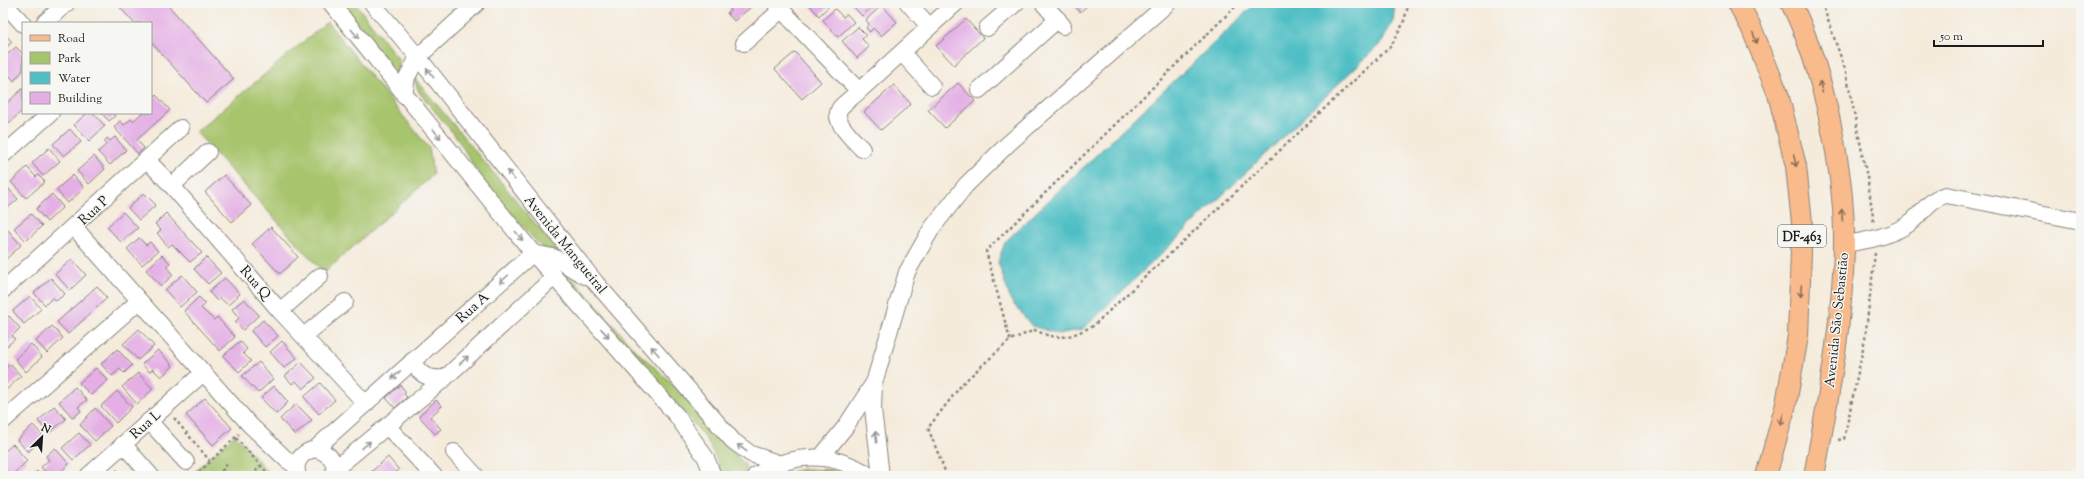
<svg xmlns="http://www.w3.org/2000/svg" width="2084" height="479" font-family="'Sorts Mill Goudy',serif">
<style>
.green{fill:#a7c56d;stroke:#627044}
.water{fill:#50bfc5;stroke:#366e70}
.building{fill:#e4afe5}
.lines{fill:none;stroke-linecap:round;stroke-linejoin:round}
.minor-casing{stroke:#88847c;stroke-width:18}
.major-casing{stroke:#88847c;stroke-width:22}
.path{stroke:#88847c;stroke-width:2.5;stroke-dasharray:3 3;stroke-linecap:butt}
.minor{stroke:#fff;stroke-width:16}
.major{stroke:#fabb8c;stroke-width:20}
.oneway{stroke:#999}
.oneway2{stroke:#8b6c54}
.labels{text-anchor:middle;stroke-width:3;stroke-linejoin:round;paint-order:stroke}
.shield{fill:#f6f6f2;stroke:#5d5d5c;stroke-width:1}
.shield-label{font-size:13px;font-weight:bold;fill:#1c1c1c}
.street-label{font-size:14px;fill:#1c1c1c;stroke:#f6f6f2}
</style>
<rect width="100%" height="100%" fill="#f6f6f2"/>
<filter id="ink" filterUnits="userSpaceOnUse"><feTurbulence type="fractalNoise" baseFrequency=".025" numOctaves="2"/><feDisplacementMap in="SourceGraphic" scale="8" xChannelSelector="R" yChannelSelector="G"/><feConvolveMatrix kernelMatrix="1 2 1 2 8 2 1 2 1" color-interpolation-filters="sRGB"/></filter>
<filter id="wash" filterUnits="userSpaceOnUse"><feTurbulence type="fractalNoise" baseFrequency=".012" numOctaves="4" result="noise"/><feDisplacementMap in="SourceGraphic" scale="16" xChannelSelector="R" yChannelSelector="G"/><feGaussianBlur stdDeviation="0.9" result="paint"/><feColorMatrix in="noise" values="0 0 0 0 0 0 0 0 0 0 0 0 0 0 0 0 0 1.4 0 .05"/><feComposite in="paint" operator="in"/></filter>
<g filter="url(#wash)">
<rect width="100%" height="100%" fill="#f5ebdb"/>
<g class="green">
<path d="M342 3H355L399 60 400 79Z"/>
<path d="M327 22 429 148 433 175 324 273 196 132Z"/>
<path d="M413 76 559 252 542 248 482 180 457 138 419 92Z"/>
<path d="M553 262 563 269 576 282 634 349 671 382 745 465 746 470 740 476H722L717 460 705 437Z"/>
<path d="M235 435 272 476H190Z"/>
<path d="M802 469 831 470 847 476H778Z"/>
</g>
<path class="water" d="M1256 3H1395L1393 21 1382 42 1083 329 1059 334 1032 326 1011 301 998 262 1005 242Z"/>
<g id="blocks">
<g class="building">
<path d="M116 3H166L234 79 206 103 151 42V23H134Z"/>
<path d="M724 3H747L751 7 734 21 727 13 731 10Z"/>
<path d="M808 3H830L831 4 819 16Z"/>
<path d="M850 3H876L862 16Z"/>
<path d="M1072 3H1090L1080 12Z"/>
<path d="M882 5 897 22 881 36 873 28 870 32 866 28 869 24 866 20Z"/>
<path d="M835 9 843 17 847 14 854 22 838 37 823 20Z"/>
<path d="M966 19 983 38 954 65 936 46Z"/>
<path d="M858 27 866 35 862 39 869 47 857 58 842 41Z"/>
<path d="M3 32 12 42 3 51Z"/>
<path d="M16 47 23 54V70L14 81 3 67V58Z"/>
<path d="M795 52 821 82 802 99 775 69Z"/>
<path d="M958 83 975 101 945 128 928 110Z"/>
<path d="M894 85 911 104 881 130 864 112Z"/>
<path d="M23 88V110L9 123 3 116V107Z"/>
<path d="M156 95 170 110 137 140 144 148 138 154 114 127 120 121 124 125 131 119 133 121 142 113H151V100Z"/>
<path d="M87 113H93L105 126 89 141 74 125Z"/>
<path d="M101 113H113L115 116 109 121Z"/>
<path d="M70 129 81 142 64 156 53 144Z"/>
<path d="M115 137 126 150 110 165 98 152 107 144 104 142 107 138 110 141Z"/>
<path d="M49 148 60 161 43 176 32 163Z"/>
<path d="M94 156 105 169 89 184 77 171Z"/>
<path d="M27 167 36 177 38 175 45 182 26 198 11 182Z"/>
<path d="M73 175 84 188 68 203 56 190Z"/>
<path d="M224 175 251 205 232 222 205 192Z"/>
<path d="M6 186 18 199 3 212V189Z"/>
<path d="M144 193 156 205 139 220 128 208Z"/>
<path d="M52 194 63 207 47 222 36 209Z"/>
<path d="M123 212 138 228 121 242 107 227Z"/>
<path d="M166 213 202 253 190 262 172 244 168 247 157 233 161 230 155 224Z"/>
<path d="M31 214 42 226 26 241 14 228Z"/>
<path d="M271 227 298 257 280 274 252 244Z"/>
<path d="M7 229 21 245 5 260 3 258V232Z"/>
<path d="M139 238 146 245 150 242 158 251 142 265 127 249Z"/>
<path d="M162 255 170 263 166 266 173 275 161 286 146 270Z"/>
<path d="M206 257 221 273 208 284 194 269Z"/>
<path d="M72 259 86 275 70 290 55 274Z"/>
<path d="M182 275 197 292 180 307 165 290Z"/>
<path d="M51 278 65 294 56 301 53 297 45 305 34 293Z"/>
<path d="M225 278 240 294 228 305 220 298 217 301 209 292Z"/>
<path d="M97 286 107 298 68 334 57 322Z"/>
<path d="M30 296 41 309 24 324 13 311Z"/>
<path d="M199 297 206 304 201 308 214 320 217 317 235 337 220 351 184 311Z"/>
<path d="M244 299 259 315 243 330 235 322 239 318 232 309Z"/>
<path d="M9 316 20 328 12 336 15 339 7 346 3 342V321Z"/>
<path d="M263 320 278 336 265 347 251 331Z"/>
<path d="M52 326 63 338 47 353 36 341Z"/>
<path d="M139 329 154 346 138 360 123 344Z"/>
<path d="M240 341 247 349 243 353 251 361 239 372 223 356Z"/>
<path d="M282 341 297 358 284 368 270 352Z"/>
<path d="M31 344 42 357 26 372 15 359Z"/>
<path d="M117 349 132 365 124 373 120 369 112 376 101 364Z"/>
<path d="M158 350 173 366 161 377 153 369 149 372 142 364Z"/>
<path d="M259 362 273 379 258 393 242 376Z"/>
<path d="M301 362 316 378 303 389 296 381 292 384 285 376Z"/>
<path d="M10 364 21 376 5 391 3 389V370Z"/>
<path d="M96 368 108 380 91 395 79 383Z"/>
<path d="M138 373 153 389 137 404 122 387Z"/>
<path d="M320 383 335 400 319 414 304 397Z"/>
<path d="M400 385 406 392 404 394 407 397 395 408 386 398Z"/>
<path d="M274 386 288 402 276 414 261 398Z"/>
<path d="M75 387 87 400 78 407 81 411 73 418 59 402Z"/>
<path d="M117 391 132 407 116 423 101 406Z"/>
<path d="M205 398 232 428 213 445 186 415Z"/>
<path d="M436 400 442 406 430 417 441 429 435 434 419 416Z"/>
<path d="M296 404 312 420 295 435 280 419Z"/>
<path d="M54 406 66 419 49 433 38 421Z"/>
<path d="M95 408 111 426 95 441 80 425Z"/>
<path d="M33 425 44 437 28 452 17 440Z"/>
<path d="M79 433 90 445 73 460 62 448Z"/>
<path d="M13 444 27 461 11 476 3 466V453Z"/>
<path d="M55 448 69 464 56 476H49L41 467 49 460 46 456Z"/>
<path d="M388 457 399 470 392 476H374L371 472Z"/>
<path d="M37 471 41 476H31Z"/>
</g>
</g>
</g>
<g filter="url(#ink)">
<use href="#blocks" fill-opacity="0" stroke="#88847c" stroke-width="1"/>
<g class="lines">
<g class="minor-casing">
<g id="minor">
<path d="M4 3 23 24"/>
<path d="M331 3 533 253 677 416 706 458 713 476"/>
<path d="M372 3 418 57 596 283 733 441 751 454 778 463"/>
<path d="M775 3 859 91 956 3"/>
<path d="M908 3 929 26"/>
<path d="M1043 3 1063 26"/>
<path d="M44 23 67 3"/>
<path d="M987 28 1016 3"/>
<path d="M744 43 781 10"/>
<path d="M902 53 932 86"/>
<path d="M979 90 1058 19"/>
<path d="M859 91C853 97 845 102 840 108 831 121 854 140 862 149"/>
<path d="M404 95 407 77 418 57 477 3"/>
<path d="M3 155 51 113"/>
<path d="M147 160 172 186 280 311 366 404"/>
<path d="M172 186 208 152"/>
<path d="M74 227 250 425 287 460 296 466"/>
<path d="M1844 244C1866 241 1888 237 1907 225 1922 215 1928 199 1946 195L2081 221"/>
<path d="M3 290 181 128"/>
<path d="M280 311 320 276"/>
<path d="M304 336 345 302"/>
<path d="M412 361C421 376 427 379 445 378"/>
<path d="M3 421 139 301"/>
<path d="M149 421 186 462"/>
<path d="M388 427 434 476"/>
<path d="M123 444 151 476"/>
<path d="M315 449C329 453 338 461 333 476"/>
<path d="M454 452 476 476"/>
<path d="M821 457 846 426 873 384"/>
<path d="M335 469 445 378 554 277"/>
<path d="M88 476 203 373"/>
<path d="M298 476C293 462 302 452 315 449L533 253 553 257 585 276"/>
<path d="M755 476C793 452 832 451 870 476"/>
<path d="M881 476 873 409 874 383 907 272 932 228 966 185 1008 144 1168 3"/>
</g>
</g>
<g class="major-casing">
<g id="major">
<path d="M1738 3 1751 27 1778 94 1796 166 1802 223 1798 336 1786 404 1766 476"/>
<path d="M1791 3C1823 67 1845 172 1844 244 1843 321 1828 401 1814 476"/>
</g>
</g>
<g class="path">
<path d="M1822 3 1846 72 1868 182 1874 224"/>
<path d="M1010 340 986 251 1239 3"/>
<path d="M174 418 210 461"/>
<path d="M236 438 270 476"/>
<path d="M1838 440 1844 439 1865 339 1875 253"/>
<path d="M116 470 121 476"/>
<path d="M199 472 239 434"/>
<path d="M218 476 226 465 230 467"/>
<path d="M252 476 260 466"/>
<path d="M947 476 928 428 963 383 1010 340 1035 330C1059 342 1070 337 1093 326L1391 46 1403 24 1409 3"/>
</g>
<use href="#minor" class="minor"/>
<use href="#major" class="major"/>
</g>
<defs><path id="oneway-shaft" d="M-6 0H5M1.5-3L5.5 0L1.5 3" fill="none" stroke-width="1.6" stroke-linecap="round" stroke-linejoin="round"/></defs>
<g class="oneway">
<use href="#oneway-shaft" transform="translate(355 34) rotate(51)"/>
<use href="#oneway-shaft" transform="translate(430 73) rotate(-128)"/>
<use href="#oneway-shaft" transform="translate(437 134) rotate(51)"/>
<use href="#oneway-shaft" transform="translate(511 175) rotate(-128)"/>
<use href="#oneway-shaft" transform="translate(519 236) rotate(51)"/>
<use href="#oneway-shaft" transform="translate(504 279) rotate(138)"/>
<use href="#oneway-shaft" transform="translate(605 333) rotate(47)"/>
<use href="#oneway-shaft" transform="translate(655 351) rotate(-131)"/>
<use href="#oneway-shaft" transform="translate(464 360) rotate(-43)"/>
<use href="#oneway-shaft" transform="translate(396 375) rotate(137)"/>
<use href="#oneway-shaft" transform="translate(876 437) rotate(-97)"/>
<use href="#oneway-shaft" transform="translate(366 445) rotate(-39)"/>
<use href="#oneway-shaft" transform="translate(742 448) rotate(-143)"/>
</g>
<g class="oneway2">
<use href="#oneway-shaft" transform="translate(1755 38) rotate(68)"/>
<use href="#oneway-shaft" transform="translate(1821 87) rotate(-104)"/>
<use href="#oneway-shaft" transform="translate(1795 161) rotate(77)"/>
<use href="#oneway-shaft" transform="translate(1842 215) rotate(-94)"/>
<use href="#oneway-shaft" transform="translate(1801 291) rotate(93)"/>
<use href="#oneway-shaft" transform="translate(1782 419) rotate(106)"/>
</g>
</g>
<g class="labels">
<rect class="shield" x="1778" y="225" width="48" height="22" rx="3"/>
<g class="shield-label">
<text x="1802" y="241">DF-463</text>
</g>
<g class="street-label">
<text transform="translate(93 210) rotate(-43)" y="5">Rua P</text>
<text transform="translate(566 244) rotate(51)" y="5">Avenida Mangueiral</text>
<text transform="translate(256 282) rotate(49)" y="5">Rua Q</text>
<text transform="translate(472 307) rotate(-42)" y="5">Rua A</text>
<text transform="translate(1836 320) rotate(-84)" y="5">Avenida São Sebastião</text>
<text transform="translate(145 424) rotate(-42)" y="5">Rua L</text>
</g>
</g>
<rect width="2084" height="479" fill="none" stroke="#f6f6f2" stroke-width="16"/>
<rect x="22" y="22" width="130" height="92" fill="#f6f6f2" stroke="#9f9f9c"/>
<rect x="30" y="35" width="20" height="6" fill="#fabb8c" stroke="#9f9f9c"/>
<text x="58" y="42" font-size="12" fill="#1c1c1c">Road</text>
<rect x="30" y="52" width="20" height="12" fill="#a7c56d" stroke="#9f9f9c"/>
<text x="58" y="62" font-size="12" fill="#1c1c1c">Park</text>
<rect x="30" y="72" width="20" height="12" fill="#50bfc5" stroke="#9f9f9c"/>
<text x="58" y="82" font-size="12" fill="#1c1c1c">Water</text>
<rect x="30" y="92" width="20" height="12" fill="#e4afe5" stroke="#9f9f9c"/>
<text x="58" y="102" font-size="12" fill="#1c1c1c">Building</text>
<g transform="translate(42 437) rotate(25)" stroke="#f6f6f2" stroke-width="3" paint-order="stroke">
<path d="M0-3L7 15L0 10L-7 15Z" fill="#1c1c1c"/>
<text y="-6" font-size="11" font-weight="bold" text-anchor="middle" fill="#1c1c1c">N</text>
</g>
<path d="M1934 40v6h109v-6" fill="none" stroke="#1c1c1c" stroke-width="2"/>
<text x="1940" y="40" font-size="12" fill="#1c1c1c" stroke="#f6f6f2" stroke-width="3" paint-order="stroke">50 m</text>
</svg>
